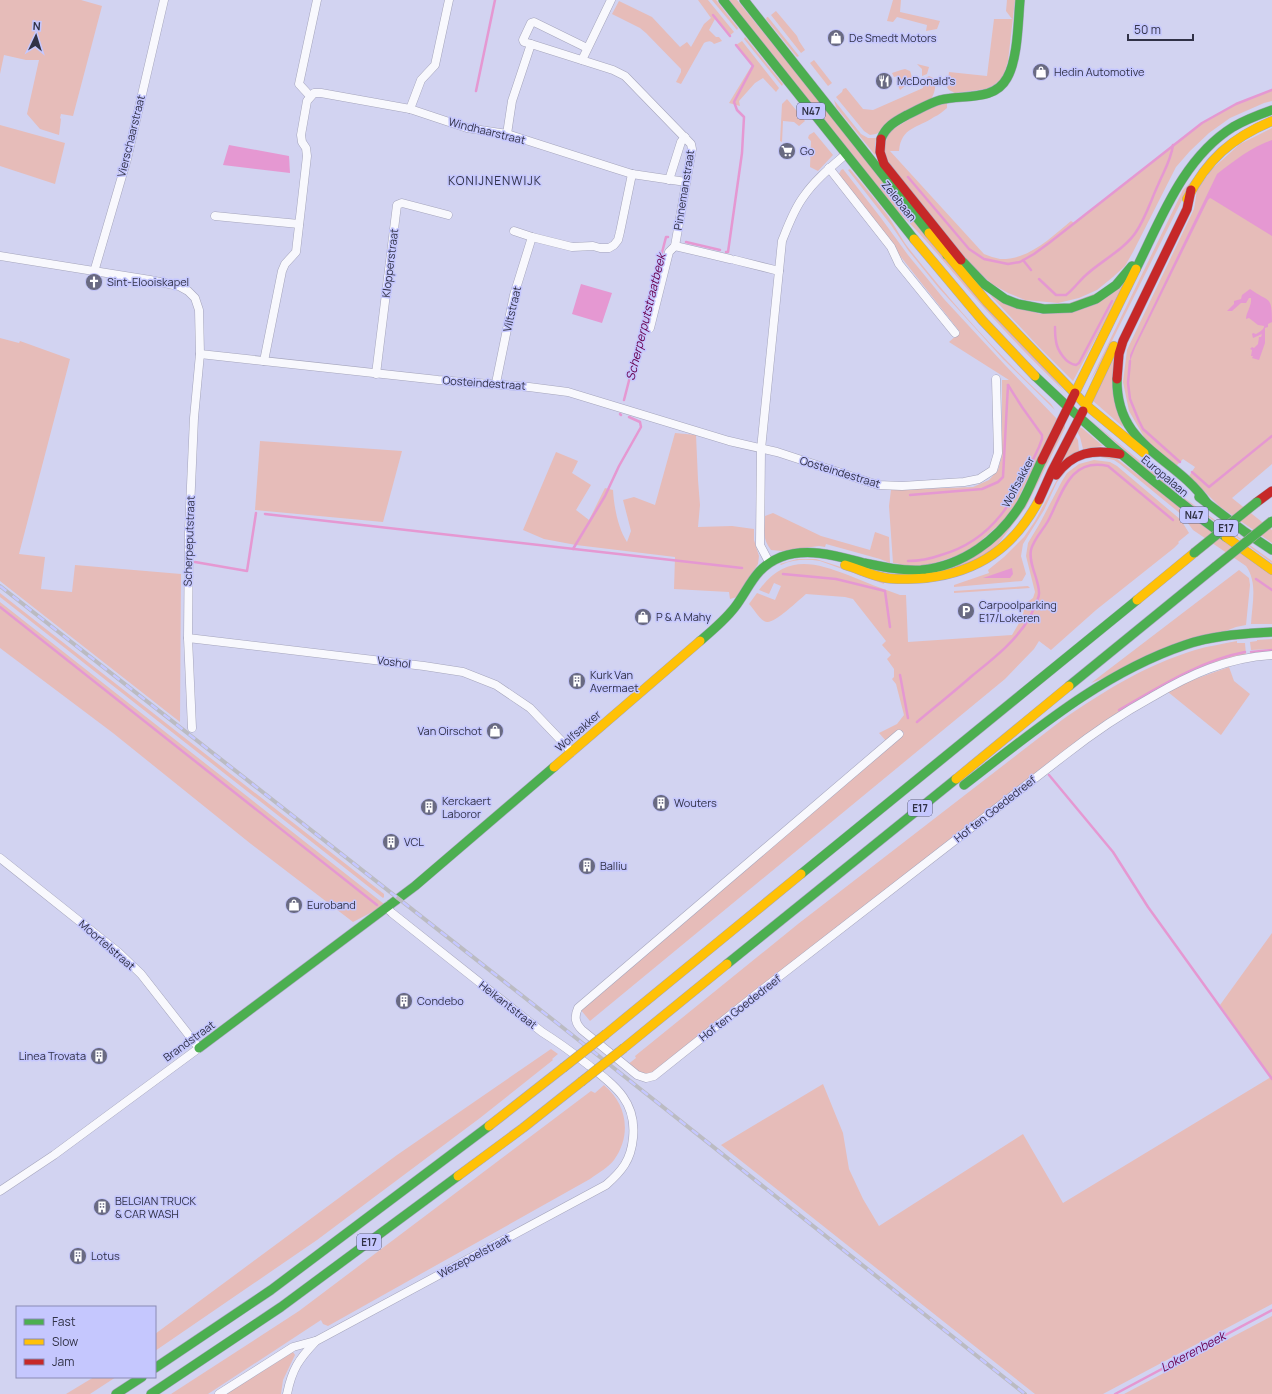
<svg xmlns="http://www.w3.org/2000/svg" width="1272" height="1394" font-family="Manrope,sans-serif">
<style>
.green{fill:#e6bcb9}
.water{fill:#e598d2}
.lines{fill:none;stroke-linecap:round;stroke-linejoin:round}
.stream{stroke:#e598d2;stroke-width:2.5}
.street-casing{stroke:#a5a5bc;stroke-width:9}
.fast-casing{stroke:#a5a5bc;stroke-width:10}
.slow-casing{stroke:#a5a5bc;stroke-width:10}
.jam-casing{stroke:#a5a5bc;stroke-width:10}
.street{stroke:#f8f8fd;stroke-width:8}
.fast{stroke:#4caf50;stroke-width:9}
.slow{stroke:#ffc107;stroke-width:9}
.jam{stroke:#c62828;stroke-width:9}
.rail-casing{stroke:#bbbbc2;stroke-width:4}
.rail{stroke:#c5c7fe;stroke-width:2.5;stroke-dasharray:8;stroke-linecap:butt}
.fast-bridge-casing{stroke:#a3a2a6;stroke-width:10;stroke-linecap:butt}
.slow-bridge-casing{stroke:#a3a2a6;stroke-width:10;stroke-linecap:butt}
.fast-bridge{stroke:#4caf50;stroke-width:9}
.slow-bridge{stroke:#ffc107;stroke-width:9}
.labels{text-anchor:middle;stroke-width:3;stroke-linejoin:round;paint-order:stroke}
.shield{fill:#c5c7fe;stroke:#5d5f7e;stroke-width:1}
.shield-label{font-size:10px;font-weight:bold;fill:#313247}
.poi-label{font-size:11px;fill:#313247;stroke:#c5c7fe;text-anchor:start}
.street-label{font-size:11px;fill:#313247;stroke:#c5c7fe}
.neighbourhood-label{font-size:12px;letter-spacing:1px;fill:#313247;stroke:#c5c7fe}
.water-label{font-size:12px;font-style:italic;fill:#69004e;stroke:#c5c7fe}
</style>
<rect width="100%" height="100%" fill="#d2d3f1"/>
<g class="green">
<path d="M0 0H81L102 6 73 116 61 114 60 118 61 119 59 135 40 129 27 114 39 60H26L4 55 0 74Z"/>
<path d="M698 0H708L734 32 729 36 715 19 709 30 716 37H719L722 41 714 44C711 40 708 41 704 43L681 84 676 82 681 72V69L646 33 640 28 612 14 619 1 652 17 680 47 687 42 691 47 704 24 711 18Z"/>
<path d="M712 0H716L738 28 737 30Z"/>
<path d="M729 0H737L823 106 1065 392C1034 362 1004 331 976 299 950 270 927 239 898 212Z"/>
<path d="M893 0H901L900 12 940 21 937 29 926 31 927 25 897 17 893 22 887 21Z"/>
<path d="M1007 0H1015L1008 61 1003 77 994 85 986 89 955 93 949 90 947 87 949 72 987 76 994 19H1012L1006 11Z"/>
<path d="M776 11 797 36 799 41 805 50 801 53 771 15Z"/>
<path d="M767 17H768L799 56 797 57 766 19Z"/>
<path d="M745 37 783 84 782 86 744 39Z"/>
<path d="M742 41 779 88 776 92 763 78 755 83 739 101 740 106 729 103 752 65 736 45Z"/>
<path d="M814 60 832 83 828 86 810 63Z"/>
<path d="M917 64 929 67 927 74 922 76V69Z"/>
<path d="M901 70 905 69 910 71C915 82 907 84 900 90L896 81 900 79 898 76 894 77 892 73Z"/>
<path d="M929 76 933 78C937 84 935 93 931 99L876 134 870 135 864 131 836 97 842 92 843 89 846 88 863 109 873 110 923 88 924 79Z"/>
<path d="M1272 90V101L1264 103 1230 118 1209 133 1190 151 1176 167 1133 252 1125 266 1113 277 1097 290 1079 298 1058 303 1025 300 1008 293 992 284 967 261 889 164 885 153V144L888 135 893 129 926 109 947 103V108C943 111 939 115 934 117 918 128 901 127 899 151H890L984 254C989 256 995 258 1000 259 1029 260 1050 238 1071 221L1074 223 1202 123 1236 104Z"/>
<path d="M787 99 805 121 799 126 794 122 783 121 782 142 780 141 782 104Z"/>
<path d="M834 100 861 134 868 138H876L875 144V155L836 107Z"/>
<path d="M0 125 65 143 55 184 0 166Z"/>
<path d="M1272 128V464L1232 498 1272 530V543L1219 506 1189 476 1195 467 1183 459 1176 466 1147 442 1129 411 1123 382 1127 350 1194 209 1197 190 1212 169 1240 144Z"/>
<path d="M814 132 833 155 818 171 810 167 811 141 808 138 809 135Z"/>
<path d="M843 169 881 218 908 255 944 299 1005 365 1057 419 1010 515 968 552 929 565 900 567V564L893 563 889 506 891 490 973 487 989 480 998 470 1002 455V380H1009L949 342 960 332 897 252 839 174 841 170Z"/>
<path d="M850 169C863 185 876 200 888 216 896 227 901 239 910 250 953 304 1000 357 1051 404L1055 410 1003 359 938 287 908 250 891 225 848 170Z"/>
<path d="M1191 182 1101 363 1090 381 1183 190Z"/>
<path d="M1126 282 1073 381 1039 347 990 295 1040 314Z"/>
<path d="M0 338 19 343 20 341 70 359 19 554 45 557 41 589 72 592 75 565 181 574 180 722 0 581Z"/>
<path d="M1113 358 1123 427 1092 400Z"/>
<path d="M1088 418 1187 500 1272 561V563L1162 483Z"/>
<path d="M1064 425H1065V428L1026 507 996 547 979 561 944 570 990 545Z"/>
<path d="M1079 427 1082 428 1103 446 1083 449 1080 437 1077 431Z"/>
<path d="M675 433 696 435 698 480 700 505 698 527 732 526 754 529V540L759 556 758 564 737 597 730 599 729 592 674 589 675 557 576 545 544 539 523 530 556 452 578 461 572 473 591 485 576 510 589 520 605 488 613 490C614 507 618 528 627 542L631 531 623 500 634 497 655 505Z"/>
<path d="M1074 434 1078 440 1079 451 1062 461Z"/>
<path d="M260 441 402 451 383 522 255 510Z"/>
<path d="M1101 455 1117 459 1272 575V624H1251C1252 604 1258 583 1246 566L1193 530 1182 515 1120 464 1114 460 1101 457Z"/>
<path d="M1094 460 1110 462 1117 466 1181 520 1189 533 1178 542 1179 543 1174 548 1096 610 1051 650 1039 641 1034 649 1005 679 590 1021 580 1009 904 733 901 731 887 742 879 733 897 724 904 715 896 684 892 679 894 677V669L887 659 891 655 882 645 886 641 853 599 845 597 806 594C799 600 775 623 767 622 760 621 754 609 749 604L757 593 775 600 781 586 774 583 769 594 759 590C785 555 812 561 848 575 865 582 883 589 900 595H906L908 642 1012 635 1022 618 1026 603 1033 598 1035 592 1026 556 1028 543 1040 523 1062 481 1067 473 1079 464Z"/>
<path d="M1071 465 1057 482 1044 510 1023 544 1021 556 1026 574 1022 581 954 587V585L957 584 989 573 988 570 1004 557 1024 537 1035 521 1059 476Z"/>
<path d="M773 513 821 536 870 550 875 532 889 537 890 563 880 559 826 544 825 547 819 546 782 551 771 550C762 539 764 528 765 516Z"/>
<path d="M797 559H816L884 581V584L820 561C807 559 793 559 781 565L780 564Z"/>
<path d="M1239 570 1249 578 1250 585 1246 625 1236 627 1091 683Z"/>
<path d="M1028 586 1030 588 954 593V591Z"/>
<path d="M0 593 384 894V897L383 898 0 597Z"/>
<path d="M0 602 384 904 376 910 353 922 251 844 113 733 0 648Z"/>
<path d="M1272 639V649L1251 650 1250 642 1257 641V640Z"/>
<path d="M1237 641V643H1245L1246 655 1125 708 1106 720 1044 766 663 1067 647 1076 627 1065 636 1058 635 1056 798 924 1062 720C1104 691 1146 665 1195 650 1208 646 1223 644 1237 641Z"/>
<path d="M1229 667 1234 681 1250 694 1221 735 1168 692 1184 683Z"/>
<path d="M1272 933V1304L1103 1394H1035L721 1145 823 1084 843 1133 849 1169 863 1199 879 1226 1023 1134 1063 1203 1271 1077 1220 1005Z"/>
<path d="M551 1049 558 1054 552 1059 553 1060 480 1118 317 1240 155 1351V1334L397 1155Z"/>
<path d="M604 1085C627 1104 632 1135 614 1160 609 1167 598 1173 590 1179L328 1326 323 1324 321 1320 208 1394H171L299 1311 591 1091 595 1093Z"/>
<path d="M1272 1316V1394H1124Z"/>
<path d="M293 1352 295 1355 283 1380 281 1394H226Z"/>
<path d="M94 1377H116L90 1394H66Z"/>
</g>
<g class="water">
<path d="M1272 140V236L1212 199 1210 198 1208 200 1135 348 1130 361V355L1135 344 1217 174C1234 161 1251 147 1272 140Z"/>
<path d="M229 145 289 156 290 173 223 165Z"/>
<path d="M581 284 612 293 602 323 572 314Z"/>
<path d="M1250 289C1269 303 1272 294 1272 322L1268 324V327L1265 328V343L1259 360 1252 358 1253 356H1251L1252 350 1250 349 1252 347 1254 348 1258 344 1259 337H1261L1262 334 1253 338 1252 334 1253 333 1256 334C1259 332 1264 330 1264 326L1258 325 1249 318 1246 319C1246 312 1252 306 1251 298H1249L1246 303H1241L1232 311H1227L1234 304V301L1241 299 1242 295Z"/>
<path d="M1012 568 1013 574 1010 578H983Z"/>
</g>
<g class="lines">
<g class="stream">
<path d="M713 15 730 36"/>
<path d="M476 91 495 0"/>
<path d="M908 177 969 249 984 259 1008 264 1020 262 1034 254 1049 243 1202 123 1236 104 1272 90"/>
<path d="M686 242 720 250"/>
<path d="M726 252H728L742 153 744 117 737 110 734 102 753 66 736 45"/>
<path d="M1023 260 1031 270"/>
<path d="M1039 279 1056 295H1066C1074 289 1079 281 1086 275 1101 261 1125 249 1136 232 1146 217 1151 200 1158 185 1164 171 1171 160 1173 145"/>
<path d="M1055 327C1055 331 1055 336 1056 341 1057 350 1066 364 1076 365L1079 363 1112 301"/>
<path d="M1130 361 1128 383 1130 399 1139 421 1143 429 1180 462"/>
<path d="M624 400 666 237H668"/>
<path d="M620 414 621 415"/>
<path d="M1192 472 1209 487 1272 436"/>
<path d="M910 495 982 489 998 482 1003 477 1008 385"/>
<path d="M265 514 742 568"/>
<path d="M573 549 605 496 619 466 641 427 640 422 629 417"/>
<path d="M908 561C920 561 930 559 941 555 997 539 1016 495 1039 447L1042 439V435L1022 407 1008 385"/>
<path d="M195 562 247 571 256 513"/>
<path d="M783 574 836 579 885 591 890 627"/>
<path d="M1256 579 1272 590"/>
<path d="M0 607 377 905"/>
<path d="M1251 652 1272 650"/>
<path d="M900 675 908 718"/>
<path d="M1119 710C1157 688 1201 660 1245 652"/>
<path d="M917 722C936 706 955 691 973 675 994 658 1016 641 1030 617 1032 612 1039 599 1039 594 1040 581 1028 564 1031 550 1033 540 1043 530 1048 521 1062 495 1069 457 1108 466L1173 520"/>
<path d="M1049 775 1113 852 1148 907 1272 1079"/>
<path d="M1115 1394 1272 1310"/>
</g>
<g class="street-casing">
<g id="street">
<path d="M531 44 524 42 523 40 531 23 534 22 587 48"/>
<path d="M582 60 611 0"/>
<path d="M310 96 299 84 317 0"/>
<path d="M410 109 421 80 435 65 449 0"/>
<path d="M507 134 512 101 531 44 613 70 625 76 691 144 692 149 675 246 669 252 650 328"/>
<path d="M829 168 891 247 899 264 955 333"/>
<path d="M669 180 681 142 685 137"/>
<path d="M215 216 299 224"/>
<path d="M514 231 532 237 572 247 593 246 600 248H609L614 245 618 240 620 232 632 174"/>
<path d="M675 246 730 259"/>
<path d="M0 256 150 280 179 286 188 291 195 298 199 310 200 354 194 418 189 531 188 638 192 728"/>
<path d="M735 260 779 271"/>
<path d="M94 272 127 159 164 0"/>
<path d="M200 354 438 380 529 387 568 392 729 441 777 452 878 485 902 486 964 482 979 479 993 470 998 453 996 379"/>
<path d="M264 361 282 271 285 264 296 252 307 156 306 148 302 142 301 135 307 101 314 93H321L410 109 467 128 507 134 613 168 632 174 686 182"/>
<path d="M376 374 397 205 402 203 448 215"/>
<path d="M496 383 514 295 532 237"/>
<path d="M769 562 760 545 761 449 782 241C788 226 794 209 804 196 815 180 831 167 846 154"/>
<path d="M188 638 424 666 463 672 496 685 530 708 572 752"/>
<path d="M899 734 578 1008C574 1017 575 1023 582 1030L637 1075 646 1078 654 1076 758 993 1065 755C1093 733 1121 714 1152 697 1191 674 1226 658 1272 655"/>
<path d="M0 858 118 952 141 974 199 1048 54 1155 0 1191"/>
<path d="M219 1394 293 1347 315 1341"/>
<path d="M287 1394C292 1369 299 1359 316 1341L606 1185C622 1171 631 1160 633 1138 637 1101 614 1085 587 1064 573 1053 558 1042 542 1032L392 913 389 910V905"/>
</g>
</g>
<g class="fast-casing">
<g id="fast">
<path d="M723 0 914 239"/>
<path d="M744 0 929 233"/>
<path d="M881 139C886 126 896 121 907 115 918 110 929 103 940 100 963 94 994 102 1007 78 1018 59 1018 22 1020 0"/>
<path d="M947 255 963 262 984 284 1005 299 1018 304 1044 309 1071 308 1096 299 1116 285 1132 266"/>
<path d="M1136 269C1161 219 1183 158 1233 127 1245 120 1258 115 1272 110"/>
<path d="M1035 376C1095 434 1158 487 1226 537"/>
<path d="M1117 379C1116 448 1175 456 1207 503"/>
<path d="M1199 497 1245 532 1272 550"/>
<path d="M700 641C713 630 725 620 735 607 750 587 755 567 781 557 808 547 837 556 864 563 883 567 902 571 921 570 963 566 999 539 1021 504 1029 490 1035 474 1042 460"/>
<path d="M1069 686 1215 567"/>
<path d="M964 785C1033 732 1102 673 1185 645 1214 635 1243 634 1272 632"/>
<path d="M801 874 1137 600"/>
<path d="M727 964 956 779"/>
<path d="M199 1048 415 886 554 767"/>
<path d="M155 1368 271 1290 489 1126"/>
<path d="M116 1394 142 1377"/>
<path d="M151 1394 281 1307 458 1176"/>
</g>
</g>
<g class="slow-casing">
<g id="slow">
<path d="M1187 199C1207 160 1231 138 1272 121"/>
<path d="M929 233 987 302 1086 405 1144 453"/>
<path d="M914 239 982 320 1035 376"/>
<path d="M1075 393 1136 269"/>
<path d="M1086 405 1114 346"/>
<path d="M1226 537 1272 570"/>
<path d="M845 565C859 569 872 576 886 578 899 580 913 579 926 578 979 572 1014 547 1039 500"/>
<path d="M1137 600 1194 553"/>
<path d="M554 767 700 641"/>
<path d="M956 779 1069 686"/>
<path d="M606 1034 801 874"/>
<path d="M624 1048 727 964"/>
<path d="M489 1126 563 1068"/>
<path d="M458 1176 523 1128 581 1082"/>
</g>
</g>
<g class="jam-casing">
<g id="jam">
<path d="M881 139 880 152 884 164 961 260"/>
<path d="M1117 379 1119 354 1123 341 1187 209 1191 190"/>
<path d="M1042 460 1075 393"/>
<path d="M1056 475C1073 452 1093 449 1120 454"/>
<path d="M1039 500 1052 471 1083 411"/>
<path d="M1257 502 1272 491"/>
</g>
</g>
<use href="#street" class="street"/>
<use href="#fast" class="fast"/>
<use href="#slow" class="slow"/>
<use href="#jam" class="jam"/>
<g class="rail-casing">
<path id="rail" d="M0 586 557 1023 1025 1394"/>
</g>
<use href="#rail" class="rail"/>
<g class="fast-bridge-casing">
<g id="fast-bridge">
<path d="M1194 553 1257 502"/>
<path d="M1215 567 1272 521"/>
</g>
</g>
<g class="slow-bridge-casing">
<g id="slow-bridge">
<path d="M563 1068 606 1034"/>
<path d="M581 1082 624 1048"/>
</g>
</g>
<use href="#fast-bridge" class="fast-bridge"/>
<use href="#slow-bridge" class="slow-bridge"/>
</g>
<defs>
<g id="shop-disc" transform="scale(0.9)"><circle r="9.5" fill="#696a82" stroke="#c5c7fe"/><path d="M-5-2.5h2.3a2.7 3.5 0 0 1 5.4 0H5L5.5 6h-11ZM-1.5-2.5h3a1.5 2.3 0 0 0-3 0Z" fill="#fff"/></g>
<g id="restaurant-disc" transform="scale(0.9)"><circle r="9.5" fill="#696a82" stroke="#c5c7fe"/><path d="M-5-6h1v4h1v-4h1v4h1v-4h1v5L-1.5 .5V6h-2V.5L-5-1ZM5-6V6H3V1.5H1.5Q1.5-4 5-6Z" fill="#fff"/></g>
<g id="supermarket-disc" transform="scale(0.9)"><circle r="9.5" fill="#696a82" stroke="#c5c7fe"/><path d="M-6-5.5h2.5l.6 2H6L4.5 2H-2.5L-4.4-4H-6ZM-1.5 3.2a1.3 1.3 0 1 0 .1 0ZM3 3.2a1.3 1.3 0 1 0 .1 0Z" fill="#fff"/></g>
<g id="church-disc" transform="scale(0.9)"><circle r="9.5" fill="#696a82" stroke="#c5c7fe"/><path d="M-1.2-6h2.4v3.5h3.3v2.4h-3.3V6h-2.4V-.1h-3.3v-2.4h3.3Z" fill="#fff"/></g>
<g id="parking-disc" transform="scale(0.9)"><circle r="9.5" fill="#696a82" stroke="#c5c7fe"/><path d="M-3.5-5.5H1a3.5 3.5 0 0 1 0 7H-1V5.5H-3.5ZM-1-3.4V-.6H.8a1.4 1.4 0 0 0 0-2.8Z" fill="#fff"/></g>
<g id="building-disc" transform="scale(0.9)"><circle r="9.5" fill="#696a82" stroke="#c5c7fe"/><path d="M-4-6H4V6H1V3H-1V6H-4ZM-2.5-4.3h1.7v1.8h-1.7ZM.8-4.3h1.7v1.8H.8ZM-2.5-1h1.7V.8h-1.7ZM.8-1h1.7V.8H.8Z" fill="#fff"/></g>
</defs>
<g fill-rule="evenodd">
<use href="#shop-disc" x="836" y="38"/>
<use href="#shop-disc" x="1041" y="72"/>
<use href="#restaurant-disc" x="884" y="81"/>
<use href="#supermarket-disc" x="787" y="151"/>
<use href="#church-disc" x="94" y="282"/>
<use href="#parking-disc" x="966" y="611"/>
<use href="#shop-disc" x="643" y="617"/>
<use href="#building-disc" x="577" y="681"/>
<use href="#shop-disc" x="495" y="731"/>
<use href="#building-disc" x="661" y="803"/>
<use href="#building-disc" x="429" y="807"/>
<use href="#building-disc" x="391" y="842"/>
<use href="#building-disc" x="587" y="866"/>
<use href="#shop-disc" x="294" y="905"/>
<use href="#building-disc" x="404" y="1001"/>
<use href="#building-disc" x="99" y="1056"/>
<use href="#building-disc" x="102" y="1207"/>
<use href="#building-disc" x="78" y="1256"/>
</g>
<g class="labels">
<g class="shield">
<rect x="797" y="103" width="28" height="16" rx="3"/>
<rect x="1180" y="507" width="28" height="16" rx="3"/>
<rect x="1214" y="520" width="24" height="16" rx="3"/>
<rect x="908" y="800" width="24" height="16" rx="3"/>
<rect x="357" y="1234" width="24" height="16" rx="3"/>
</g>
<g class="shield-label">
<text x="811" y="115">N47</text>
<text x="1194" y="519">N47</text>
<text x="1226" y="532">E17</text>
<text x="920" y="812">E17</text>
<text x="369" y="1246">E17</text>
</g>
<g class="poi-label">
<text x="849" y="42">De Smedt Motors</text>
<text x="1054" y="76">Hedin Automotive</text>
<text x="897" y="85">McDonald's</text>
<text x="800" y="155">Go</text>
<text x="107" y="286">Sint-Elooiskapel</text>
<text x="979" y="609">Carpoolparking<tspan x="979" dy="13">E17/Lokeren</tspan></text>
<text x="656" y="621">P &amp; A Mahy</text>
<text x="590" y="679">Kurk Van<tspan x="590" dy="13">Avermaet</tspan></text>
<text x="482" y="735" text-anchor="end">Van Oirschot</text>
<text x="442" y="805">Kerckaert<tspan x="442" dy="13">Laboror</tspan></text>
<text x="674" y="807">Wouters</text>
<text x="404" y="846">VCL</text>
<text x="600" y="870">Balliu</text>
<text x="307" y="909">Euroband</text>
<text x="417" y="1005">Condebo</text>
<text x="86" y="1060" text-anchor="end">Linea Trovata</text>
<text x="115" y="1205">BELGIAN TRUCK<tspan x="115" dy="13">&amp; CAR WASH</tspan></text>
<text x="91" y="1260">Lotus</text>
</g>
<g class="street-label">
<text transform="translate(487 131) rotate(14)" y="4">Windhaarstraat</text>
<text transform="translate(131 136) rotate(-76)" y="4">Vierschaarstraat</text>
<text transform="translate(684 190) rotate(-81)" y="4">Pinnemanstraat</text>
<text transform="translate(899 201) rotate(51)" y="4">Zelebaan</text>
<text transform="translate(390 263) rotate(-83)" y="4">Klopperstraat</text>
<text transform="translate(512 309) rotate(-77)" y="4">Viltstraat</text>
<text transform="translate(484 383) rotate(4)" y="4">Oosteindestraat</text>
<text transform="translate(840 472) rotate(17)" y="4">Oosteindestraat</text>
<text transform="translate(1165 476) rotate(40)" y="4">Europalaan</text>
<text transform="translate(1018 482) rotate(-62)" y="4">Wolfsakker</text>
<text transform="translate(189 541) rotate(-88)" y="4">Scherpeputstraat</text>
<text transform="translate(394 662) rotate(7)" y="4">Voshol</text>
<text transform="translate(578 731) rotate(-41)" y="4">Wolfsakker</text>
<text transform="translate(995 809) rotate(-38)" y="4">Hof ten Goededreef</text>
<text transform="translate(107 945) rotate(41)" y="4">Moortelstraat</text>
<text transform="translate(508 1005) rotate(38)" y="4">Heikantstraat</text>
<text transform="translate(740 1008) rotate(-38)" y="4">Hof ten Goededreef</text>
<text transform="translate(189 1041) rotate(-36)" y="4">Brandstraat</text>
<text transform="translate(474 1256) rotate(-28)" y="4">Wezepoelstraat</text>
</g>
<g class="neighbourhood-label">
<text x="495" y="185">KONIJNENWIJK</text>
</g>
<g class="water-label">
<text transform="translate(646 317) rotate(-76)" y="4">Scherperputstraatbeek</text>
<text transform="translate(1193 1352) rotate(-28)" y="4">Lokerenbeek</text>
</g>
</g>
<rect x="16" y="1306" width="140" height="72" fill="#c5c7fe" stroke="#8a8bb5"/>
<rect x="24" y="1319" width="20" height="6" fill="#4caf50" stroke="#8a8bb5"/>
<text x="52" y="1326" font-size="12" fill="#313247">Fast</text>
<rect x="24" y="1339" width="20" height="6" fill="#ffc107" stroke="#8a8bb5"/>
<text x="52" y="1346" font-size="12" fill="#313247">Slow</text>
<rect x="24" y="1359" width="20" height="6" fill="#c62828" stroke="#8a8bb5"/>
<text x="52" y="1366" font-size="12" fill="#313247">Jam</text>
<g transform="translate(36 36) rotate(4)" stroke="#c5c7fe" stroke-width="3" paint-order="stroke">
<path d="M0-3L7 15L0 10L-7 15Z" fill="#313247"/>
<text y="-6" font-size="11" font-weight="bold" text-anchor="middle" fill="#313247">N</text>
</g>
<path d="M1128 34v6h65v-6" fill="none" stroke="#313247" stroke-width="2"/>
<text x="1134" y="34" font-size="12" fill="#313247" stroke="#c5c7fe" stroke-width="3" paint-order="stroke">50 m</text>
</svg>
